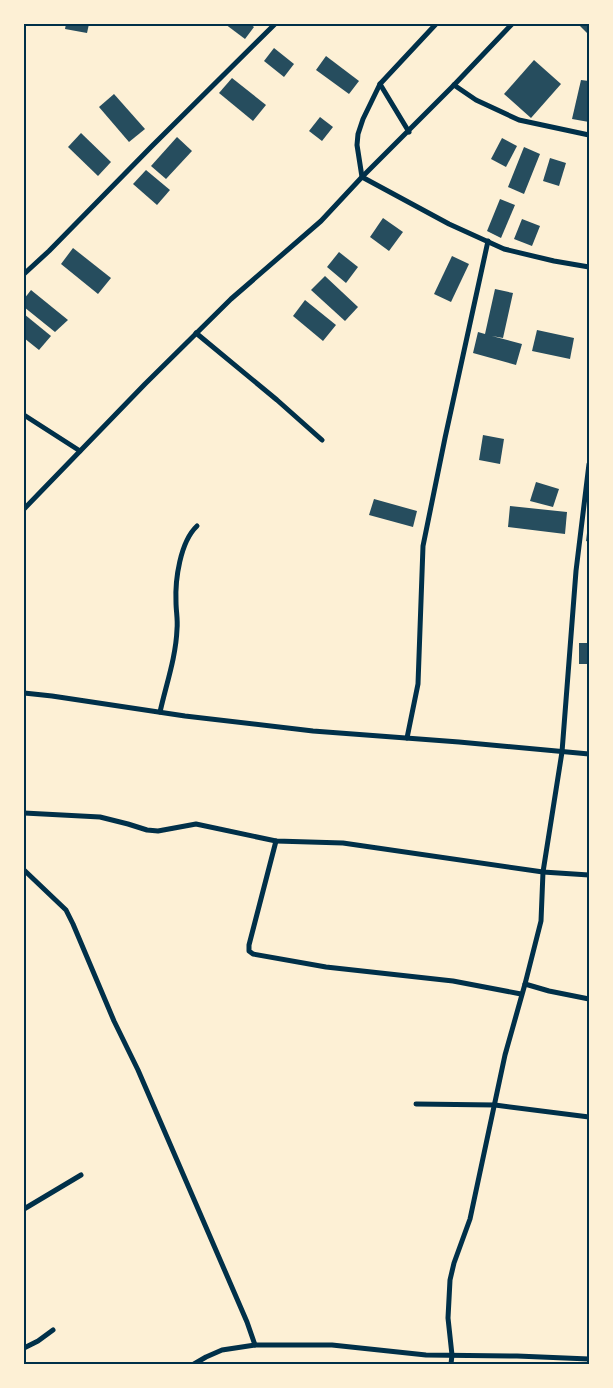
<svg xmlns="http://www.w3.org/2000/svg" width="613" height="1388" font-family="'Fira Sans',sans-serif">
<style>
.building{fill:#264d5e}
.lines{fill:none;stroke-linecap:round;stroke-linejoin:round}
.minor{stroke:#003049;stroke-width:5}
.neatline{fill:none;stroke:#003049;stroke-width:2}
</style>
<rect width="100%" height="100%" fill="#fdf0d5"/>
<g class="building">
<path d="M66 24H89L87 33 65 29Z"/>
<path d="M225 24H250L254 27 245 39Z"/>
<path d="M578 24H589V35Z"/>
<path d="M274 48 294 64 284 77 264 61Z"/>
<path d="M326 56 359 81 349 94 316 70Z"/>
<path d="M534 60 561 84 531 118 504 94Z"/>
<path d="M232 78 266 105 253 121 219 93Z"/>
<path d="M581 80 589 81V122L572 119Z"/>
<path d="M114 94 145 129 129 142 99 107Z"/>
<path d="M320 117 333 127 322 141 309 131Z"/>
<path d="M81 133 111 162 98 176 68 147Z"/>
<path d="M177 137 192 151 166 179 151 166Z"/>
<path d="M502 138 517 146 506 167 491 159Z"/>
<path d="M524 147 540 154 524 194 508 187Z"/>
<path d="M550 158 566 163 559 186 543 181Z"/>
<path d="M146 170 170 190 157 205 133 184Z"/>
<path d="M500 199 515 205 501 238 487 231Z"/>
<path d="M383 218 403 232 389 251 370 237Z"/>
<path d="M522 219 540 226 532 246 514 239Z"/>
<path d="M73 248 111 278 98 294 61 264Z"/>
<path d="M339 252 358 267 346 283 327 267Z"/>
<path d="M452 256 469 264 451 302 434 294Z"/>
<path d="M325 276 358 307 345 321 311 290Z"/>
<path d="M495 289 513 293 503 338 492 336 522 344 516 365 473 353 478 332 485 334Z"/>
<path d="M31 290 68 320 55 332 24 307V299Z"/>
<path d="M305 300 336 325 323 341 293 316Z"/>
<path d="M24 314 51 336 39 350 24 338Z"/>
<path d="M537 330 574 338 570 359 532 351Z"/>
<path d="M483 435 504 439 500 464 479 460Z"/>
<path d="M536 482 559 489 553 507 530 501Z"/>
<path d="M374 499 417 511 413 527 369 515Z"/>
<path d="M510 506 567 512 565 534 508 527Z"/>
<path d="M588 525H589V542L586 541Z"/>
<rect x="579" y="643" width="10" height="21"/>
</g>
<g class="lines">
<g class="minor">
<path d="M436 24 380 84 363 119 358 134 357 145 362 177 449 224 504 249 554 261 589 267"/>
<path d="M380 84 409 132"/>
<path d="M454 85 476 100 519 120 589 135"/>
<path d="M24 274 49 251 152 146 275 24"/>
<path d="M196 333 277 400 322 440"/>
<path d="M24 415 80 451"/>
<path d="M24 509 145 384 231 299 321 221 362 177 454 85 512 24"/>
<path d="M24 693 52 696 185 716 313 731 459 742 589 754"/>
<path d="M160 712C166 685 176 657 177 629 178 620 176 611 176 602 175 580 180 542 197 526"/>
<path d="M407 738 418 684 423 546 445 438 488 241"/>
<path d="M24 813 100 817 128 824 147 830 158 831 196 824 276 841 343 843 543 872 589 875"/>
<path d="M276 841 249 945V951L253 954 326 967 453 981 521 994"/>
<path d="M24 870 66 910 73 924 114 1021 138 1070 247 1322 255 1345"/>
<path d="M525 984 541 921 543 872 562 752 576 571 589 464"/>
<path d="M416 1104 495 1105 589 1117"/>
<path d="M24 1209 81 1175"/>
<path d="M24 1348 38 1341 53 1330"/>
<path d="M194 1364 206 1357 222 1350 255 1345H332L426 1355 517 1356 589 1359"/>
<path d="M451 1364 452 1355 448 1318 450 1280 454 1263 470 1219 505 1055 525 984 549 991 589 999"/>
</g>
</g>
<rect width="613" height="1388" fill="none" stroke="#fdf0d5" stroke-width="50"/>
<rect x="25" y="25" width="563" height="1338" class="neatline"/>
</svg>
